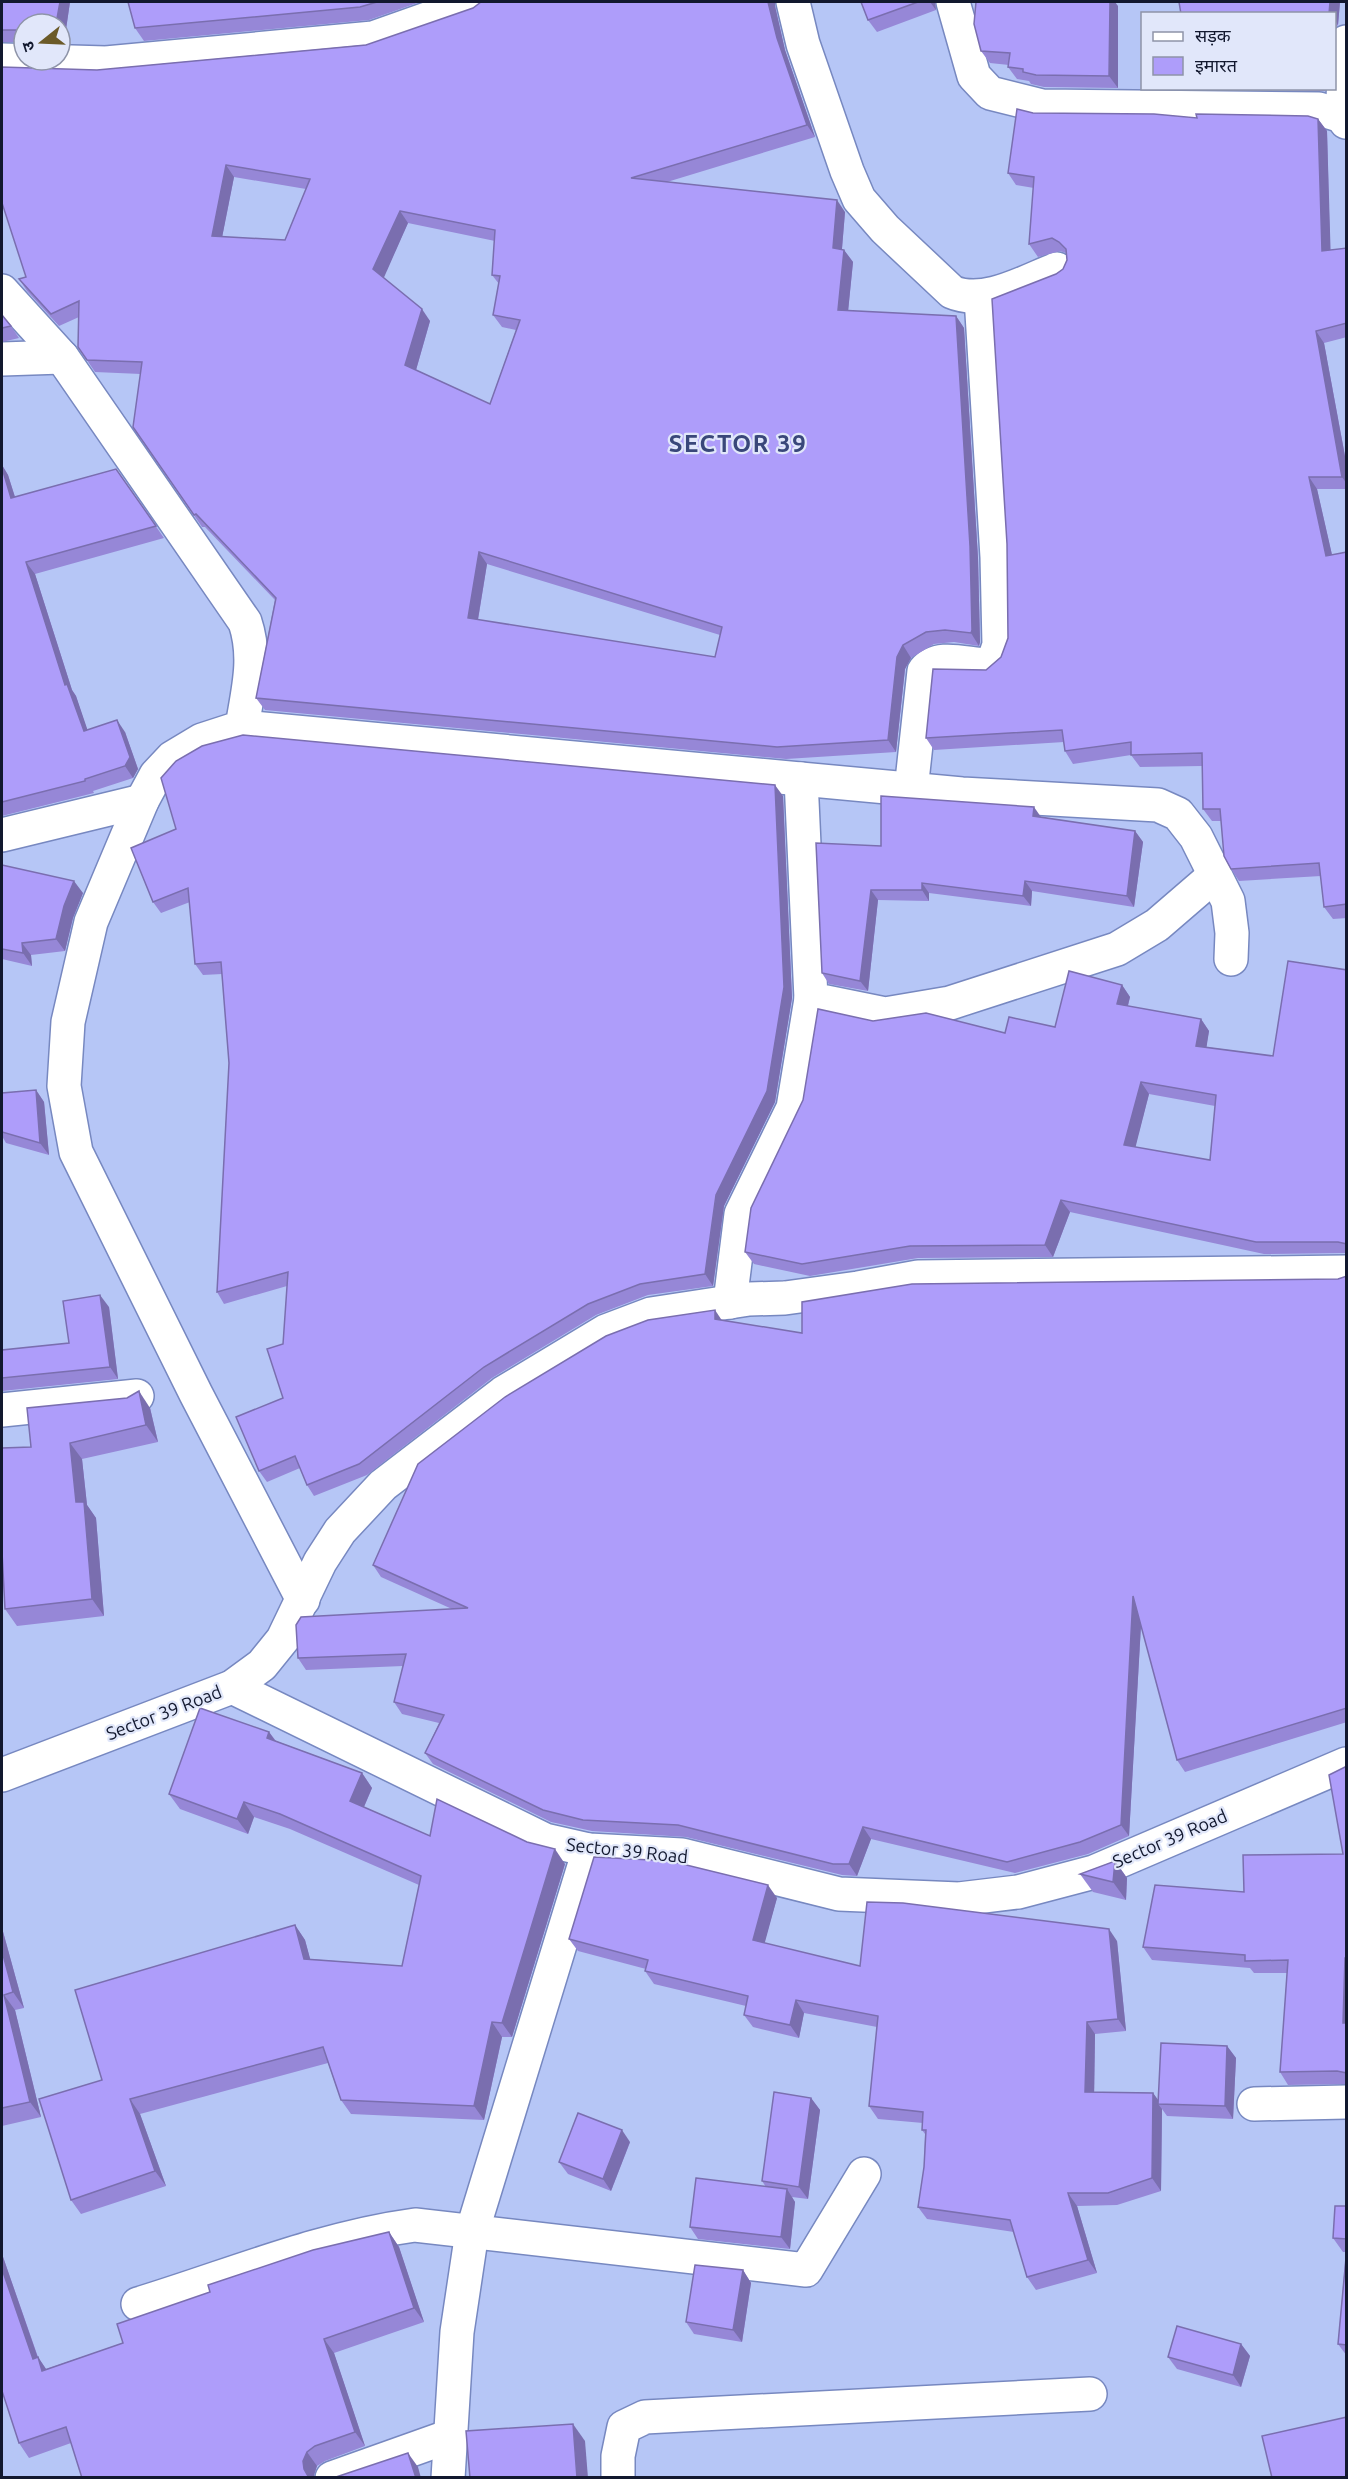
<svg xmlns="http://www.w3.org/2000/svg" width="1348" height="2479" font-family="Ubuntu,'Noto Sans Devanagari',sans-serif">
<style>
.lines{fill:none;stroke-linecap:round;stroke-linejoin:round}
.minor-casing{stroke:#7788c0;stroke-width:36}
.minor{stroke:#fff;stroke-width:33}
.wall{fill:#9687d7;fill-rule:evenodd}
.shaded-wall{fill:#7a6eaf}
.building{fill:#ae9dfa;stroke:#7a6eaf;stroke-width:1.5;fill-rule:evenodd}
.labels{text-anchor:middle;stroke-width:4.5;stroke-linejoin:round;paint-order:stroke}
.street-label{font-size:18px;fill:#12182e;stroke:#e1e7fa}
.district-label{font-size:24px;font-weight:bold;letter-spacing:1.5px;fill:#39477a;stroke:#e1e7fa}
</style>
<rect width="100%" height="100%" fill="#b6c6f6"/>
<g class="lines">
<g class="minor-casing">
<g id="minor">
<path d="M793 2 803 44 847 171 859 199 885 229 952 292C984 306 1026 281 1057 269"/>
<path d="M953 2 974 76 990 93 1042 106 1319 109 1342 116 1346 122"/>
<path d="M2 60 106 63 373 38 475 2"/>
<path d="M1342 116 1346 42"/>
<path d="M2 291 62 357 245 622C257 658 248 690 242 727L202 740 172 758 156 775 142 801 91 922 68 1022 64 1086 76 1152 196 1394 303 1600"/>
<path d="M2 359 62 357"/>
<path d="M242 727 962 794 1158 805 1178 814 1196 837 1228 901 1232 933 1231 959"/>
<path d="M801 779 811 999 885 1014 950 1003 1117 949 1157 925 1215 875"/>
<path d="M911 790 924 671C939 653 967 665 988 665L995 657 999 645 997 557 981 297"/>
<path d="M2 835 142 801"/>
<path d="M730 1302 741 1214 793 1108 811 999"/>
<path d="M2 1410 137 1396"/>
<path d="M232 1687 545 1840 589 1850 682 1855 839 1894 959 1899 1018 1892 1094 1872 1346 1764"/>
<path d="M2 1775 232 1687 262 1665 283 1639 320 1562 340 1531 383 1485 503 1393 606 1331 651 1314 749 1299 785 1298 858 1288 918 1277 1346 1272"/>
<path d="M1254 2104 1346 2102"/>
<path d="M138 2304C230 2276 319 2238 415 2225L806 2270 864 2174"/>
<path d="M332 2478 450 2436"/>
<path d="M448 2478 457 2332 472 2232 589 1850"/>
<path d="M618 2478V2456L624 2427 645 2417 1090 2394"/>
</g>
</g>
<use href="#minor" class="minor"/>
</g>
<g class="wall">
<path d="M2 2H70L64 43H60V24H24V42H2Z"/>
<path d="M128 2H420L369 20 144 41 135 28Z"/>
<path d="M861 2H935L936 10 877 32 868 20Z"/>
<path d="M1179 2H1340L1338 25 1335 28V14H1181Z"/>
<path d="M775 6 785 50 815 137 667 182 845 212 842 249 844 250 853 262 848 311 956 316 964 328 978 558 980 642 979 646 954 642 934 644 911 658 905 669 896 752 786 759 265 710 256 698 275 600 205 527H202L133 427 141 374 95 372 78 347 79 317 59 326 27 291 19 279 26 277 97 70ZM234 177 306 189 285 240 222 237ZM408 223 495 241 492 275 499 284 493 315 502 327 516 330 490 404 416 370 430 321 383 278ZM487 564 720 635 715 657 478 620Z"/>
<path d="M1118 6V88L1044 87 1031 84 1029 81 1017 79 1008 67 1009 65 990 63 981 51Z"/>
<path d="M1201 88H1325V91Z"/>
<path d="M1033 113 1197 118 1318 119 1327 131 1330 250 1347 248V337L1324 343 1347 467V489H1317L1332 555 1347 552V918L1333 919 1324 907 1321 876 1239 881 1231 869 1221 821H1212L1203 809 1202 766 1140 767 1131 755 1073 764 1065 751 1064 742 934 750 926 738 986 670 1001 657 1008 638 1056 274 1063 269 1067 260 1066 253 1060 251 1038 257 1029 244 1034 188 1016 185 1008 173Z"/>
<path d="M2 315 11 326 19 338 2 342Z"/>
<path d="M2 465 8 475 15 497 116 469 164 538 35 574 72 690 76 696 87 730 125 732 138 769 133 778 93 791 94 793 2 816Z"/>
<path d="M783 796 792 998 775 1102 724 1206 713 1286 648 1295 596 1315 492 1378 367 1475 314 1496 307 1485 300 1468 267 1482 259 1471 283 1398V1344L287 1286 224 1304 217 1292 229 1063 222 974 203 975 195 964 190 902 161 913 153 902 131 848Z"/>
<path d="M1041 817 1135 831 1143 842 1134 907 1032 891 1031 906 929 893V901L878 900 868 991 829 984 822 973 881 846Z"/>
<path d="M2 865 83 893 73 918 65 951 31 955 32 966 2 959Z"/>
<path d="M1347 970V1253L1264 1254 1070 1212 1053 1257 918 1258 810 1276 754 1264 745 1252 873 1021 1005 1033 1055 1027 1122 985 1130 997 1128 1006 1201 1019 1209 1031 1206 1047 1273 1056ZM1149 1094 1215 1106 1210 1160 1135 1147Z"/>
<path d="M36 1090 44 1102 49 1155 6 1143 2 1136V1093Z"/>
<path d="M1347 1276V1722L1185 1772 1177 1760 1141 1624 1129 1836 1088 1854 1015 1873 871 1839 857 1876 842 1875 686 1837 592 1831 551 1822 433 1764 425 1753 439 1723 402 1714 394 1702 403 1666 306 1670 298 1658 452 1609 381 1577 373 1565 723 1321 802 1333 1338 1279Z"/>
<path d="M109 1307 118 1379 2 1391V1350L69 1343Z"/>
<path d="M150 1408 158 1442 82 1459 87 1505 96 1518 104 1616 17 1626 5 1609 2 1563V1448L31 1447Z"/>
<path d="M269 1732 276 1741 362 1773 372 1788 364 1807 430 1836 565 1864 512 2037H502L484 2120 351 2114 341 2100 328 2063 140 2114 166 2186 81 2214 71 2200 102 2080 295 1925 305 1940 310 1959 402 1966 419 1885 290 1829 254 1817 248 1834 180 1809 169 1794Z"/>
<path d="M1347 1766V2084L1288 2085 1280 2072 1287 1973H1254L1250 1968 1152 1960 1143 1947 1244 1892 1343 1854Z"/>
<path d="M1115 1861 1127 1878 1126 1900 1093 1892 1080 1874Z"/>
<path d="M777 1898 764 1943 860 1966 1117 1941 1126 2031 1095 2034 1094 2092 1153 2093 1158 2100 1227 2046 1236 2058 1233 2119 1167 2116 1162 2109 1161 2191 1117 2205 1077 2206 1097 2273 1036 2290 1027 2277 1014 2232 927 2219 918 2207 924 2167 925 2134 922 2130 923 2123 878 2119 869 2106 877 2027 804 2013 799 2038 753 2027 744 2015 746 2006 654 1984 645 1971 646 1969 578 1951 569 1939Z"/>
<path d="M2 1928 24 2008 15 2010 41 2117 2 2126Z"/>
<path d="M811 2098 820 2110 808 2199 792 2197 795 2202 790 2249 698 2239 690 2227 766 2187 762 2181Z"/>
<path d="M630 2142 611 2191 568 2174 559 2162Z"/>
<path d="M1347 2206V2356L1338 2344 1346 2252H1343L1333 2238Z"/>
<path d="M389 2232 399 2247 424 2322 334 2353 365 2446 325 2461 317 2466 314 2475V2478H82L71 2443 29 2458 19 2443 2 2254 38 2357 46 2369 123 2343Z"/>
<path d="M743 2270 751 2283 742 2342 694 2334 686 2322Z"/>
<path d="M1241 2344 1250 2356 1241 2387 1177 2369 1168 2357Z"/>
</g>
<g class="shaded-wall">
<path d="M60 2H70L64 43 60 38V24H56Z"/>
<path d="M768 2H775V6L785 50 815 137 807 125 777 38Z"/>
<path d="M930 2H935L936 10Z"/>
<path d="M1110 2H1115L1118 6V88L1109 76Z"/>
<path d="M1330 2H1340L1338 25 1335 20V14L1329 13Z"/>
<path d="M1318 119 1327 131 1331 264 1322 251Z"/>
<path d="M226 165 234 177 220 248 212 236Z"/>
<path d="M837 200 845 212 841 260 833 248Z"/>
<path d="M400 211 408 223 382 282 373 269Z"/>
<path d="M844 250 853 262 847 322 838 310Z"/>
<path d="M422 309 430 321 414 377 405 365Z"/>
<path d="M956 316 964 328 978 558 980 642 979 646 971 633Z"/>
<path d="M1316 331 1324 343 1347 467V484L1342 477Z"/>
<path d="M2 465 8 475 19 510 11 498 2 468Z"/>
<path d="M1309 477 1317 489 1335 568 1326 556Z"/>
<path d="M479 552 487 564 476 631 468 618Z"/>
<path d="M26 562 35 574 72 690 76 696 92 743 84 731 65 685Z"/>
<path d="M903 645 911 658 905 669 896 752 888 740 897 657Z"/>
<path d="M117 720 125 732 138 769 133 778 125 766Z"/>
<path d="M775 785 783 796 792 998 775 1102 724 1206 713 1286 705 1274Z"/>
<path d="M1034 807 1041 817 1033 816Z"/>
<path d="M1135 831 1143 842 1134 907 1127 896Z"/>
<path d="M74 881 83 893 73 918 65 951 56 939 64 906Z"/>
<path d="M1025 881 1032 891 1031 906 1023 896Z"/>
<path d="M922 883 929 893V901L922 890Z"/>
<path d="M871 890 878 900 868 991 860 981Z"/>
<path d="M22 943 31 955 32 966 23 953Z"/>
<path d="M1122 985 1130 997 1125 1016 1117 1004Z"/>
<path d="M1201 1019 1209 1031 1205 1057 1196 1046Z"/>
<path d="M1141 1082 1149 1094 1133 1157 1124 1145Z"/>
<path d="M36 1090 44 1102 49 1155 40 1143Z"/>
<path d="M1061 1200 1070 1212 1053 1257 1045 1245Z"/>
<path d="M100 1295 109 1307 118 1379 110 1367Z"/>
<path d="M715 1310 723 1322 715 1319Z"/>
<path d="M139 1391 150 1408 158 1442 146 1425Z"/>
<path d="M70 1443 82 1459 87 1505 96 1518 104 1616 92 1599 76 1502Z"/>
<path d="M1133 1596 1142 1608 1129 1836 1121 1825Z"/>
<path d="M269 1732 279 1746 267 1738Z"/>
<path d="M362 1773 372 1788 360 1816 350 1801Z"/>
<path d="M244 1802 254 1817 248 1834 237 1819Z"/>
<path d="M863 1827 871 1839 857 1876 849 1864Z"/>
<path d="M555 1849 565 1864 512 2037 502 2023Z"/>
<path d="M1115 1861 1127 1878 1126 1900 1113 1882Z"/>
<path d="M768 1885 777 1898 762 1953 753 1940Z"/>
<path d="M295 1925 305 1940 314 1973 304 1959Z"/>
<path d="M2 1928 24 2008 13 1992 2 1951Z"/>
<path d="M1109 1929 1117 1941 1126 2031 1118 2019Z"/>
<path d="M1345 1958 1347 1961V2027L1343 2023Z"/>
<path d="M4 1995 15 2010 41 2117 30 2102Z"/>
<path d="M796 2000 804 2013 799 2038 790 2025Z"/>
<path d="M492 2022 502 2037 484 2120 474 2106Z"/>
<path d="M1087 2022 1095 2034 1094 2104 1085 2092Z"/>
<path d="M1227 2046 1236 2058 1233 2119 1225 2106Z"/>
<path d="M1153 2093 1161 2104H1158L1162 2109 1161 2191 1152 2178Z"/>
<path d="M811 2098 820 2110 808 2199 799 2187Z"/>
<path d="M130 2099 140 2114 166 2186 155 2171Z"/>
<path d="M622 2130 630 2142 611 2191 603 2179Z"/>
<path d="M787 2189 795 2202 790 2249 781 2237Z"/>
<path d="M1068 2193 1077 2206 1097 2273 1088 2260Z"/>
<path d="M389 2232 399 2247 424 2322 414 2308Z"/>
<path d="M2 2254 39 2361 38 2357 48 2372 52 2385 33 2359 2 2269Z"/>
<path d="M743 2270 751 2283 742 2342 733 2330Z"/>
<path d="M324 2339 334 2353 365 2446 355 2432Z"/>
<path d="M1241 2344 1250 2356 1241 2387 1233 2375Z"/>
<path d="M573 2424 585 2441 588 2478H577Z"/>
<path d="M307 2452 317 2466 314 2475V2478H309L304 2469 303 2461Z"/>
<path d="M408 2453 418 2467 421 2478H416Z"/>
</g>
<g class="building">
<path d="M2 2H60L56 24H24V30H2Z"/>
<path d="M128 2H377L360 7 135 28Z"/>
<path d="M481 2H768L777 38 807 125 631 178 837 200 833 248 844 250 838 310 956 316 970 546 972 630 971 633 945 630 926 632 903 645 897 657 888 740 777 747 256 698 276 598 196 514 194 515 133 427 142 362 87 360 78 347 79 301 51 314 19 279 26 277 2 203V67L97 70 366 45 473 8ZM226 165 310 179 285 240 212 236ZM400 211 495 230 492 275 500 276 493 315 520 320 490 404 405 365 422 309 373 269ZM479 552 722 627 715 657 468 618Z"/>
<path d="M861 2H918L868 20Z"/>
<path d="M976 2H1110L1109 76 1036 75 1023 72V69L1008 67 1010 53 981 51 974 24Z"/>
<path d="M1179 2H1330L1329 14H1181Z"/>
<path d="M1017 109 1033 113 1154 114 1197 118 1196 114 1308 116 1318 119 1322 251 1347 248V323L1316 331 1342 477H1309L1326 556 1347 552V904L1324 907 1319 863 1231 869 1224 856 1220 809H1203L1202 753 1131 755V742L1065 751 1062 730 926 738 933 669 986 670 1001 657 1008 638 1007 544 992 299 1056 274 1063 269 1067 260 1066 249 1059 242 1052 238 1029 244 1034 177 1008 173Z"/>
<path d="M2 315 11 326 2 328Z"/>
<path d="M2 468 11 498 116 469 156 526 26 562 65 685 67 684 84 731 117 720 130 757 125 766 85 779V781L2 802Z"/>
<path d="M243 735 775 785 784 987 767 1091 716 1195 705 1274 640 1284 588 1304 484 1367 359 1464 307 1485 295 1456 259 1471 236 1417 283 1398 267 1349 283 1344 288 1272 217 1292 229 1063 221 962 195 964 188 888 153 902 131 848 176 829 161 778 176 761 202 746Z"/>
<path d="M881 796 1034 807 1033 816 1135 831 1127 896 1025 881 1023 896 922 883V890H871L860 981 822 973 816 843 881 846Z"/>
<path d="M2 865 74 881 64 906 56 939 22 943 23 953 2 949Z"/>
<path d="M1288 961 1347 970V1244L1338 1242H1256L1061 1200 1045 1245 910 1246 802 1264 745 1252 751 1208 803 1100 818 1009 873 1021 926 1013 1005 1033 1009 1017 1055 1027 1069 971 1122 985 1117 1004 1201 1019 1196 1046 1273 1056ZM1141 1082 1216 1095 1210 1160 1124 1145Z"/>
<path d="M36 1090 40 1143 2 1132V1093Z"/>
<path d="M1347 1276V1708L1177 1760 1133 1596 1121 1825 1080 1842 1007 1862 863 1827 849 1864H833L678 1825 583 1820 543 1810 425 1753 444 1715 394 1702 406 1654 298 1658 296 1625 301 1617 468 1608 373 1565 418 1464 505 1397 606 1336 648 1320 715 1310V1319L802 1333V1302L912 1284 1338 1279Z"/>
<path d="M100 1295 110 1367 2 1378V1350L69 1343 63 1301Z"/>
<path d="M139 1391 146 1425 70 1443 76 1502H84L92 1599 5 1609 2 1552V1448L31 1447 27 1408 127 1398Z"/>
<path d="M200 1708 269 1732 267 1738 362 1773 350 1801 430 1836 437 1799 527 1842 555 1849 502 2023 492 2022 474 2106 341 2100 323 2047 130 2099 155 2171 71 2200 39 2099 102 2080 75 1990 295 1925 304 1959 402 1966 421 1876 280 1814 244 1802 237 1819 169 1794Z"/>
<path d="M1347 1766V1958H1345L1343 2023H1347V2073L1337 2071 1280 2072 1288 1960 1245 1961V1955L1143 1947 1155 1885 1244 1892 1243 1855 1343 1854 1329 1775Z"/>
<path d="M594 1857 670 1861 768 1885 753 1940 860 1966 867 1902 903 1903 1109 1929 1118 2019 1087 2022 1085 2092 1153 2093 1152 2178 1108 2193H1068L1088 2260 1027 2277 1010 2220 918 2207 924 2167 926 2130H922L923 2112 869 2106 878 2016 796 2000 790 2025 744 2015 748 1996 645 1971 648 1960 569 1939Z"/>
<path d="M1115 1861 1113 1882 1080 1874Z"/>
<path d="M2 1951 13 1992 4 1995 30 2102 2 2108Z"/>
<path d="M1161 2043 1227 2046 1225 2106 1158 2104Z"/>
<path d="M774 2092 811 2098 799 2187 762 2181Z"/>
<path d="M578 2113 622 2130 603 2179 559 2162Z"/>
<path d="M696 2178 787 2189 781 2237 690 2227Z"/>
<path d="M1335 2206H1347V2239L1333 2238Z"/>
<path d="M389 2232 414 2308 324 2339 355 2432 315 2446 307 2452 303 2461 304 2469 309 2478H82L66 2427 19 2443 2 2391V2269L33 2359 38 2357 42 2371 123 2343 117 2324 210 2292 208 2285 313 2250Z"/>
<path d="M1347 2247V2345L1338 2344Z"/>
<path d="M695 2265 743 2270 733 2330 686 2322Z"/>
<path d="M1177 2326 1241 2344 1233 2375 1168 2357Z"/>
<path d="M1347 2417V2477L1272 2478 1262 2436Z"/>
<path d="M573 2424 577 2478H470L466 2431Z"/>
<path d="M408 2453 416 2478H333Z"/>
</g>
<g class="labels">
<g class="street-label">
<text transform="translate(164 1713) rotate(-21)" y="6">Sector 39 Road</text>
<text transform="translate(1170 1839) rotate(-23)" y="6">Sector 39 Road</text>
<text transform="translate(627 1851) rotate(6)" y="6">Sector 39 Road</text>
</g>
<g class="district-label">
<text x="738" y="452">SECTOR 39</text>
</g>
</g>
<rect width="1348" height="2479" fill="none" stroke="#12182e" stroke-width="6"/>
<rect x="1141" y="12" width="195" height="78" fill="#e1e7fa" stroke="#8e94a8" stroke-width="1.5"/>
<rect x="1153" y="32" width="30" height="9" fill="#ffffff" stroke="#8e94a8" stroke-width="1.5"/>
<text x="1195" y="42" font-size="18" fill="#12182e">सड़क</text>
<rect x="1153" y="57" width="30" height="18" fill="#ae9dfa" stroke="#8e94a8" stroke-width="1.5"/>
<text x="1195" y="72" font-size="18" fill="#12182e">इमारत</text>
<g transform="translate(42 42) rotate(252)"><circle r="28" fill="#e1e7fa" stroke="#8e94a8" stroke-width="1.5"/>
<path d="M0-4.5L10 22L0 15L-10 22Z" fill="#6b5a28"/>
<text y="-9" font-size="16" font-weight="bold" text-anchor="middle" fill="#12182e">उ</text>
</g>
</svg>
